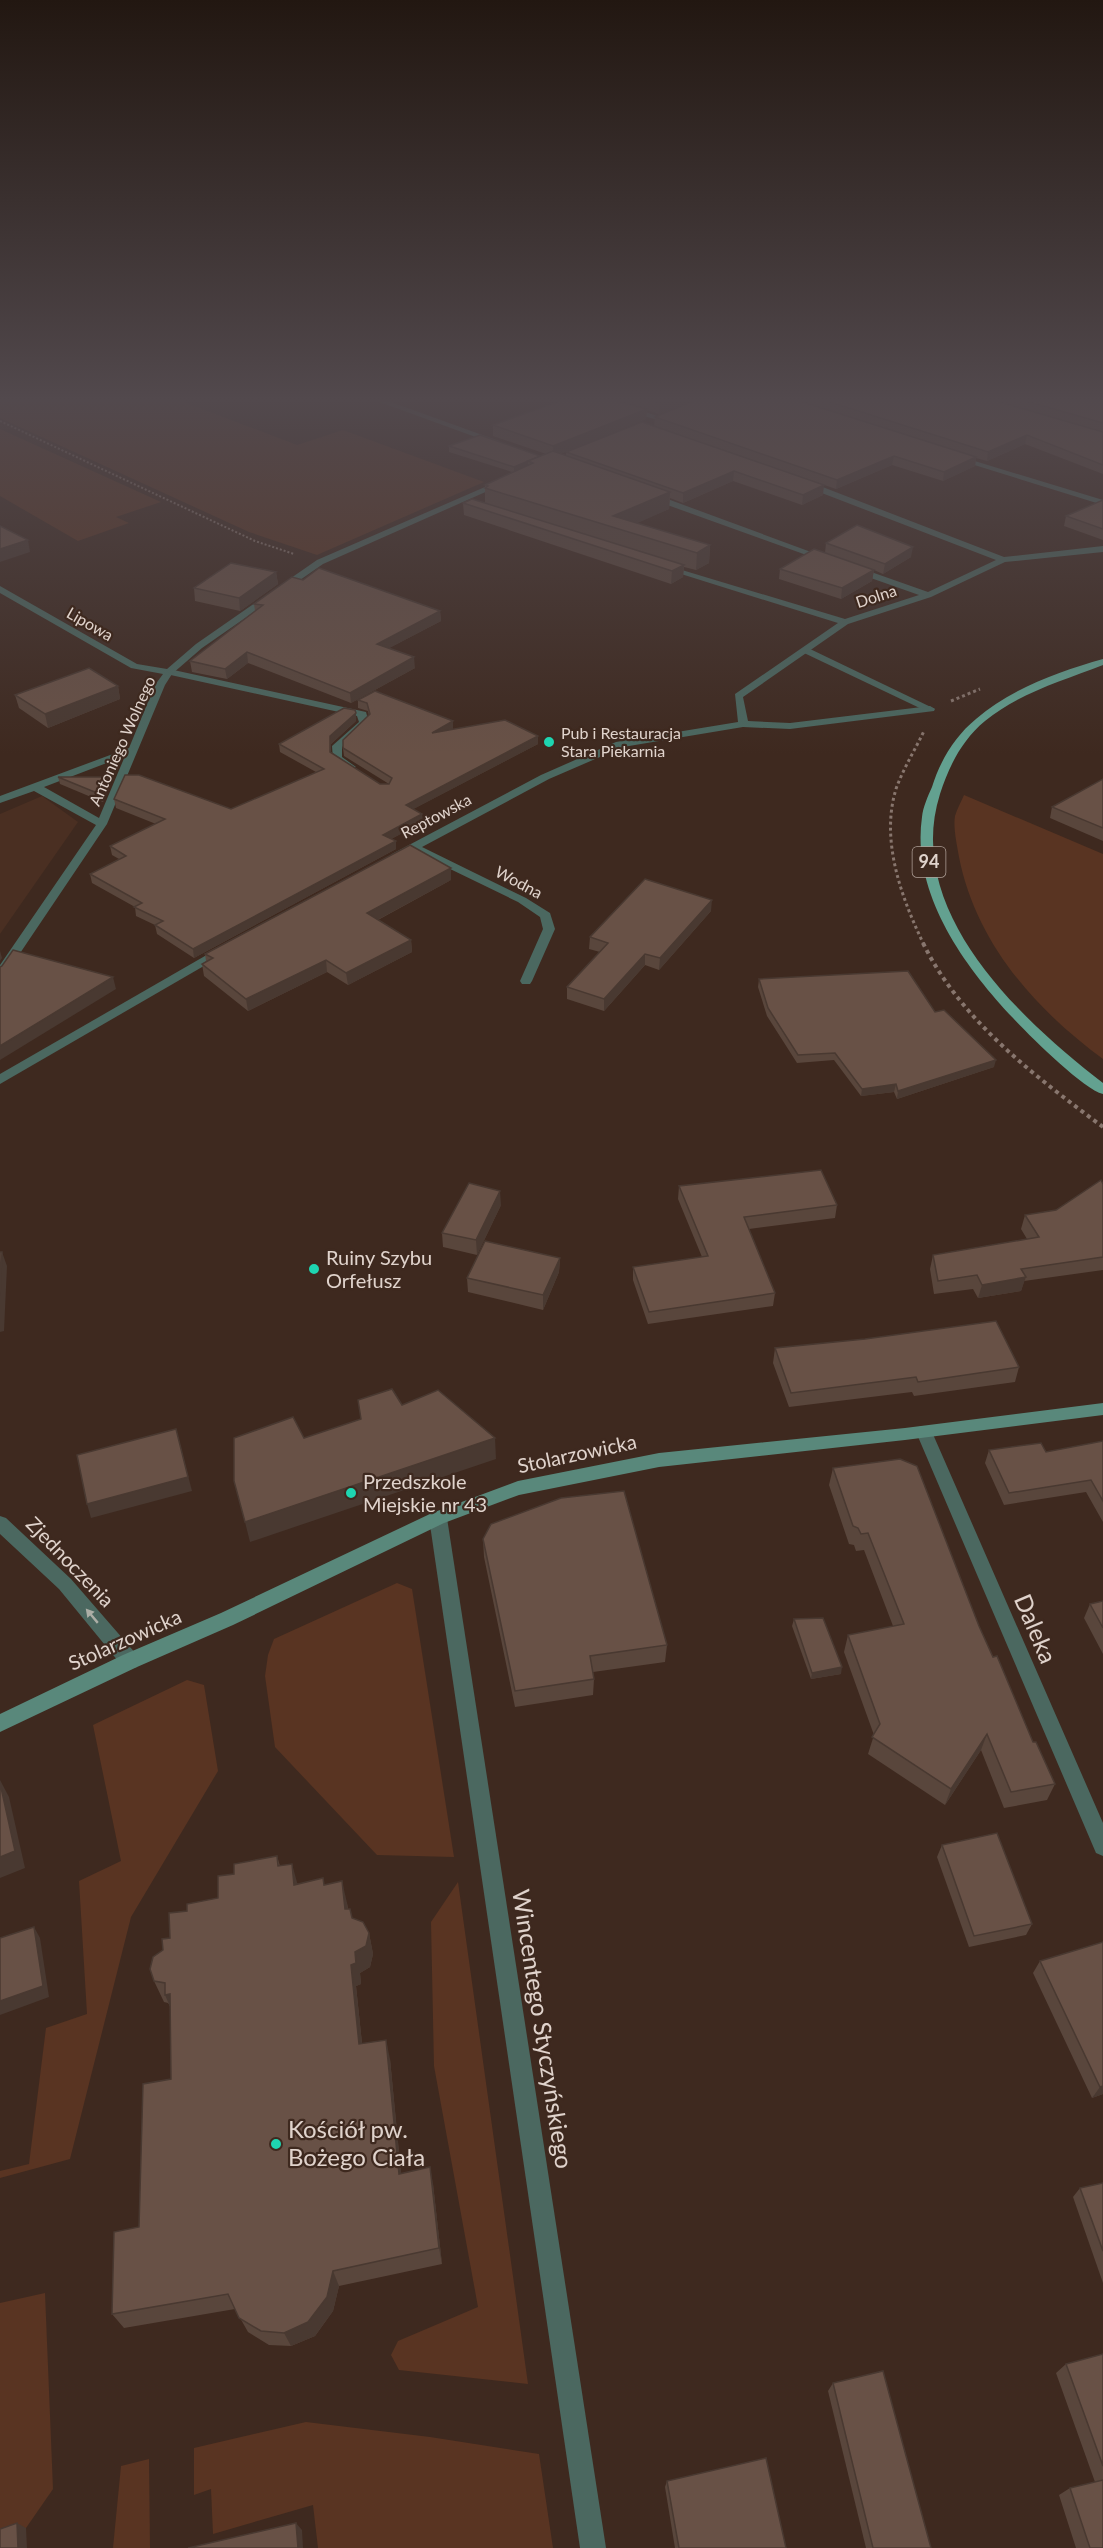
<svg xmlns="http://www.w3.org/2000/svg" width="1103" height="2548" font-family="Lato,sans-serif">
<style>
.built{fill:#4a2f22}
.green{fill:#593422}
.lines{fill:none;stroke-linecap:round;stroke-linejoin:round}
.path-far2{stroke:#88766e;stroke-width:2;stroke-dasharray:2 2;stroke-linecap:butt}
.path-far1{stroke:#88766e;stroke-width:3;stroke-dasharray:3 3;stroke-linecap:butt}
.path{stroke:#88766e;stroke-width:4;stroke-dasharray:4 4;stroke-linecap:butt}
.lane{fill:#4b6860;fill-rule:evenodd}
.street{fill:#4b6860;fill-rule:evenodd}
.secondary{fill:#59887b;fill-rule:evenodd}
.primary{fill:#63a190;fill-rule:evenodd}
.wall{fill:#59463c}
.shaded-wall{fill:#493931}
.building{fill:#685146;stroke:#493931;stroke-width:1.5}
.oneway{fill:#acaea6}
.poi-dot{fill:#1ed5b1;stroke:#3e291f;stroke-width:2}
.labels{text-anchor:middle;stroke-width:4.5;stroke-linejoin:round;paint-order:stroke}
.far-street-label{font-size:16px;fill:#e0d3cc;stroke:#3e291f}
.far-poi-label{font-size:16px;fill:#e0d3cc;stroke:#3e291f;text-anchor:start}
.shield{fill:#3e291f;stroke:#afa098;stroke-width:1.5}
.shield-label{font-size:18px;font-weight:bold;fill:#e0d3cc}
.poi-label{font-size:20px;fill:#e0d3cc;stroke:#3e291f;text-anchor:start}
.street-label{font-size:20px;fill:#e0d3cc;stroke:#3e291f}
.near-street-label{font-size:24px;fill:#e0d3cc;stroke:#3e291f}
.near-poi-label{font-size:24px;fill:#e0d3cc;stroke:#3e291f;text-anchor:start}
</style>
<rect width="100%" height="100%" fill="#3e291f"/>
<path class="built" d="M42 796 78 822 0 934V814Z"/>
<g class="green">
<path d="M0 397H171L297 445 343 430 484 482 317 555 249 532 0 418Z"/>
<path d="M0 429 161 502 116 517 129 523 78 541 0 496Z"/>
<path d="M964 795 1103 854V1059C1035 1009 976 943 959 857 957 845 953 828 955 816 957 809 961 802 964 795Z"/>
<path d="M397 1583 412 1589 454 1857 377 1855 275 1747 265 1676 268 1655 274 1639Z"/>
<path d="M187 1680 204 1685 218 1771 131 1917 70 2159 0 2178V2171L29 2164 46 2028 87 2014 79 1881 121 1861 93 1725Z"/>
<path d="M458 1882 528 2384 399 2370 391 2355 398 2341 478 2307 434 2066 431 1922Z"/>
<path d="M45 2293 53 2489 26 2528 0 2537V2303Z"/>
<path d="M306 2422 430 2437 539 2454 553 2548H318L313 2505 213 2534 211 2489 194 2495V2448Z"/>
<path d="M149 2459 150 2548H113L121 2466Z"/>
</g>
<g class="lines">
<path class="path-far2" d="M0 421 255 541 294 554"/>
<g class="path-far1">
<path d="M951 701 980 689"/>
<path d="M924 945C902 899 880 841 896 789 903 769 915 750 924 731"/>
</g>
<path class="path" d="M923 943C961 1021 1036 1077 1103 1127"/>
<g class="lane">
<path d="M593 397H601L666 419 662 421 599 404Z"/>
<path d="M802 648H808L935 709 926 711 802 652Z"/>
<path d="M169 669 366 712 369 723 342 747V757L356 767 347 769 333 760 332 746 359 722 357 716 166 674 164 672Z"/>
</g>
<g class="street">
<path d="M366 397H377L499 441 492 443Z"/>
<path d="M955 455 1103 500V505L955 459Z"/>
<path d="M501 480 508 482 323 564 202 648 172 674 165 685 107 824 4 977 0 978V965L96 825 34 791 0 803V796L129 748 155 685 163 674 131 668 0 593V586L137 664 167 669 196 644 317 560ZM125 756 99 818 44 787Z"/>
<path d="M801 481H807L1004 557 1103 546V552L1005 562 931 597 848 624 743 697 748 721 790 723 930 706 935 709 934 711 790 729 743 727 623 747 549 779 422 847 526 898 550 913 555 929 532 981 530 984H522L520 981 543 929 540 917 518 902 413 851 396 859 390 856 392 854 541 775 616 742 738 722 735 694 838 623 662 568V564L845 619 919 595 851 571V567H857L928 592 996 560 801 485Z"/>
<path d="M648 494H654L830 559 823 561 648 498Z"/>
<path d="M224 945 230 949 228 952 0 1084V1074Z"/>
<path d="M924 1426 930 1427 932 1432 1103 1823V1856L1096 1853 916 1432 918 1427Z"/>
<path d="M438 1511 444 1513 447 1518 606 2548H580L429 1518 432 1513Z"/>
<path d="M0 1516 6 1518 71 1579 137 1655 139 1661 137 1667 130 1669 123 1667 59 1589 0 1534Z"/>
</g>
<path class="secondary" d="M1103 1403V1415L905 1440 659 1467 519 1495 444 1523 233 1625 137 1667 0 1732V1714L123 1655 221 1613 432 1513 518 1481 659 1453 905 1428Z"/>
<path class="primary" d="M1103 659V665C1062 681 1019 693 985 721 962 740 949 766 940 794 903 911 1020 1019 1103 1083V1094C1083 1089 1029 1035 1013 1018 964 966 911 893 922 817 923 807 928 796 932 787 940 761 955 736 976 719 1010 689 1060 671 1103 659Z"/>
</g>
<g class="wall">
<path d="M609 397H691V401L659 414 647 410 646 419 560 454 566 456V452L642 422 823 495 802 505 733 481 683 503 670 498 669 509 636 523 710 545 709 563 696 570 684 567 683 577 671 584 464 515 463 503H485V485L512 472 449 452V446L540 456 546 454 493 436V425L632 405Z"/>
<path d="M711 397H1103V474L1025 444 987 461 976 458 975 466 943 481 892 465 836 489 654 426 655 417Z"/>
<path d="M1103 500V540L1064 526 1066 516Z"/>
<path d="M826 543 911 557 883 574 874 570 872 581 841 599 779 579 780 569 825 553Z"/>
<path d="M276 572 278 584 240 611 195 601 194 588Z"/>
<path d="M254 604 440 611 441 621 389 648 415 668 351 703 248 663 227 679 192 672 190 661 255 611Z"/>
<path d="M118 686 120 699 48 728 19 708 15 695Z"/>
<path d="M358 700 453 721V729L538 736V744L413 809 423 822 391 839 396 849 194 958 157 934 155 925 136 916 135 907 92 883 90 874 119 859 112 855 110 846 156 824 116 808 114 799 231 809 316 772 280 752 279 744 356 721 331 744V752L380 784H389L344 756 343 748 369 716 368 711 358 708Z"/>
<path d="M58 777 111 784 103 802 60 784Z"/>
<path d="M1103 779V841L1050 818 1052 807Z"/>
<path d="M451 880 378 920 411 940 412 952 348 985 327 972 248 1011 204 976 202 964 206 961 205 954Z"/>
<path d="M711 911 659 970 645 965 604 1011 567 999V987L600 952 589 949 590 937Z"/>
<path d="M759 979 994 1067 897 1099 894 1092 861 1096 834 1060 797 1063 767 1016 758 987Z"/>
<path d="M1103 1184V1270L1024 1281 1021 1291 978 1298 973 1289 934 1294 930 1269 933 1255 1027 1239 1021 1229 1025 1215 1056 1210Z"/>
<path d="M679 1186 837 1205 835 1218 749 1229 775 1293 773 1306 648 1324 633 1280V1267L702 1257 678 1199Z"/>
<path d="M501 1205 477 1255 443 1247 442 1233Z"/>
<path d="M560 1258 559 1272 543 1310 468 1292 467 1278Z"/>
<path d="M775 1348 1019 1367 1015 1382 914 1396 912 1392 789 1407 773 1363Z"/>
<path d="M1103 1441V1522L1086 1492 1004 1505 985 1463 989 1450 1046 1452Z"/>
<path d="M833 1468 979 1626 993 1657 1033 1742 1055 1784 1047 1800 1004 1808 981 1750 945 1805 868 1754 874 1735 844 1652 848 1635 893 1626 864 1550 856 1551 854 1545 849 1544 829 1485Z"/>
<path d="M483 1539 667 1645 665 1662 593 1672 594 1679 593 1695 515 1707 484 1557Z"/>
<path d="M1103 1601V1654L1084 1618 1090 1604Z"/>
<path d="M794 1619 841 1674 811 1679 792 1626Z"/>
<path d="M942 1845 1032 1924 1026 1935 969 1947 937 1857Z"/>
<path d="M277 1856 280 1866 298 1884 325 1885 347 1903 348 1909 352 1918 369 1933 373 1954 370 1967 360 1973 361 1984 356 1986 362 2043 390 2059 401 2174 433 2184 442 2264 339 2286 333 2311 315 2336 291 2346 269 2345 248 2332 235 2309 124 2328 112 2314 139 2227 171 2079 170 2006 168 2003 164 2002 154 1981 163 1950 170 1938 187 1911 218 1898 234 1874Z"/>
<path d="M1103 1942V2094L1092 2098 1033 1973 1040 1961Z"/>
<path d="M1103 2183V2283L1073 2197 1080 2188Z"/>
<path d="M1103 2354V2548H1076L1059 2495 1070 2488 1095 2482 1056 2373 1066 2364Z"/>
<path d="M833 2383 931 2548H866L828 2391Z"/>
<path d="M667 2481 786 2548H675L665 2487Z"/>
</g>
<g class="shaded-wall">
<path d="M673 397H691V401L659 414V403Z"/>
<path d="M647 409 646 419 553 457V446Z"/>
<path d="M1027 435 1025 444 987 461 988 452Z"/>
<path d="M894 456 892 465 836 489 837 480Z"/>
<path d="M976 457 975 466 943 481 944 472Z"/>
<path d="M528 461V467L514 473V467Z"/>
<path d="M734 471 733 481 683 503V493Z"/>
<path d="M824 485 823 495 802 505 803 495Z"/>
<path d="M670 492 669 509 622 530 613 516Z"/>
<path d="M28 540 30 552 0 562V549Z"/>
<path d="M710 545 709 563 696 570 697 553Z"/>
<path d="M913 547 911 557 883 574 885 564Z"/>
<path d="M684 565 683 577 671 584 672 571Z"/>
<path d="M874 570 872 581 841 599 842 588Z"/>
<path d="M276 572 278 584 240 611 239 598Z"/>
<path d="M440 611 441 621 378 654 377 644Z"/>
<path d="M247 652 248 663 227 679 225 669Z"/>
<path d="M414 657 415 668 351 703 350 693Z"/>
<path d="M118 686 120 699 48 728 45 714Z"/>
<path d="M356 713V721L331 744V760L330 736Z"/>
<path d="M453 721V729L432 733Z"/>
<path d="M538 736V744L406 813V805Z"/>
<path d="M109 777 111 784 103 802 102 795Z"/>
<path d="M422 814 423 822 384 843 383 835Z"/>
<path d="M396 841V849L194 958 193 949Z"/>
<path d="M451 868V880L368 925 367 913Z"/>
<path d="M712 900 711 911 659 970 660 958Z"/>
<path d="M411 940 412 952 348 985 346 973Z"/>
<path d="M0 951 2 958 0 961Z"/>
<path d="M645 954V965L604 1011V999Z"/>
<path d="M326 960 327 972 248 1011 246 999Z"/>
<path d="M113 977 116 989 0 1060V1046Z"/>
<path d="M996 1060 994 1067 897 1099 898 1091Z"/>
<path d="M896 1084 894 1092 861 1096 862 1089Z"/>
<path d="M500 1191 501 1205 477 1255 476 1240Z"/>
<path d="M2 1252 7 1266 4 1331 0 1332V1296Z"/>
<path d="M560 1258 559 1272 543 1310V1295Z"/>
<path d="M1026 1277 1021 1291 978 1298 982 1285Z"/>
<path d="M176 1429 192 1491 91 1518 87 1504Z"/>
<path d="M495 1438 496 1459 250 1542 245 1522Z"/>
<path d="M842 1667 841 1674 811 1679 812 1673Z"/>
<path d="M987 1734 981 1750 945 1805 951 1789Z"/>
<path d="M0 1780 9 1797 25 1868 0 1878Z"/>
<path d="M292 1864 298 1886 294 1885Z"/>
<path d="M342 1881 347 1903 350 1930 345 1909Z"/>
<path d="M34 1927 40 1938 49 1997 0 2015V2001Z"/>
<path d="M369 1933 373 1954 370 1967 360 1973 361 1984 356 1986 364 2063 359 2044 351 1965 355 1952Z"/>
<path d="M170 1994 174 2016 165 1995Z"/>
<path d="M386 2040 390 2059 403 2192 399 2174Z"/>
<path d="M1103 2086V2094L1092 2098 1100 2087Z"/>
<path d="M430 2167 433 2184 442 2264 439 2248Z"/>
<path d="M333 2271 339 2286 333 2311 315 2336 291 2346 284 2333Z"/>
<path d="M17 2523 26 2528 27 2548H18Z"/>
<path d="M296 2523 302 2530 303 2548H298Z"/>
</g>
<g class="building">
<path d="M571 397H603L647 409 553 446 493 425Z"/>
<path d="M642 397H673L659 403Z"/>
<path d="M703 397 709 398 787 397 976 457 944 472 894 456 837 480 655 417Z"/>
<path d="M814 397H983L1103 432V465L1027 435 988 452Z"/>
<path d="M1012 397H1103V423Z"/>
<path d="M642 422 824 485 803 495 734 471 683 493 566 452Z"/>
<path d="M480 435 540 456 514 467 449 446Z"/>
<path d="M553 451 670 492 613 516 710 545 697 553 485 488 488 486 485 485 533 463 528 461Z"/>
<path d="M472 499 684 565 672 571 463 503Z"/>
<path d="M1103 500V529L1066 516Z"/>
<path d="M857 525 913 547 885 564 826 543Z"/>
<path d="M0 526 28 540 0 549Z"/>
<path d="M814 549 874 570 842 588 780 569Z"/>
<path d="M231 563 276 572 239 598 194 588Z"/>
<path d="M319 568 440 611 377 644 414 657 350 693 247 652 225 669 190 661 263 605 254 604 292 577 303 580Z"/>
<path d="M89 668 118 686 45 714 15 695Z"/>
<path d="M375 691 453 721 432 733 505 720 538 736 406 805 422 814 383 835 396 841 193 949 155 925 163 921 134 907 142 903 90 874 126 856 110 846 165 819 114 799 125 775H139L231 809 324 769 279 744 344 708 355 710 356 713 330 736V752L380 784H389L392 778 343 748V740L370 714 367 703 358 700Z"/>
<path d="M58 777H109L102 795Z"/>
<path d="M1103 779V828L1052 807Z"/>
<path d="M410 845 451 868 367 913 411 940 346 973 326 960 246 999 202 964 213 958 205 954Z"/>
<path d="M645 879 712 900 660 958 645 954 604 999 567 987 608 943 590 937Z"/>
<path d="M13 950 113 977 0 1046V967L2 966Z"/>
<path d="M908 971 935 1012 944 1010 996 1060 898 1091 896 1084 862 1089 835 1053 798 1055 768 1008 759 979Z"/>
<path d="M821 1170 837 1205 744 1217 775 1293 649 1312 633 1267 708 1256 679 1186Z"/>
<path d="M1101 1180 1103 1184V1257L1021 1269 1026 1277 982 1285 977 1275 938 1281 933 1255 1039 1237 1025 1215 1056 1210Z"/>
<path d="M469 1183 500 1191 476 1240 442 1233Z"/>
<path d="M485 1241 560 1258 543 1295 467 1278Z"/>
<path d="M0 1252H2L0 1296Z"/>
<path d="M996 1321 1019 1367 918 1382 916 1377 791 1393 775 1348 865 1339Z"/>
<path d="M392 1389 402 1405 438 1390 495 1438 245 1522 234 1481V1438L293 1417 304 1438 361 1419 358 1400Z"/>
<path d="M176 1429 188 1477 87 1504 77 1455Z"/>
<path d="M1103 1441V1501L1091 1480 1009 1493 989 1450 1041 1443 1046 1452Z"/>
<path d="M900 1459 917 1466 979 1626 993 1657 997 1656 1033 1742H1036L1055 1784 1011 1792 987 1734 951 1789 872 1737 880 1724 848 1635 904 1624 868 1533 861 1534 858 1528 853 1526 833 1468Z"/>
<path d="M624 1491 667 1645 590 1656 594 1679 515 1691 483 1539 491 1524 561 1498Z"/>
<path d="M1103 1601V1628L1090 1604Z"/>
<path d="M823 1618 842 1667 812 1673 794 1619Z"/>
<path d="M0 1783 15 1851 0 1857Z"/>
<path d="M997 1833 1032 1924 974 1936 942 1845Z"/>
<path d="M277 1856 278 1866 292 1864 294 1885 323 1878 324 1885 342 1881 345 1909H350L352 1918 363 1922 369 1933 366 1946 355 1952 356 1963 351 1965 359 2044 386 2040 399 2174 430 2167 439 2248 333 2271 327 2297 308 2322 284 2333 261 2331 239 2318 228 2294 112 2314 114 2232 139 2227 143 2084 171 2079 170 1994 165 1995V1983L154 1981 150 1969 153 1957 163 1950 162 1939 170 1938 169 1913 187 1911V1904L218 1898V1876L234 1874V1864Z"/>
<path d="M34 1927 43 1986 0 2001V1938Z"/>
<path d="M1103 1942V2086L1100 2087 1040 1961Z"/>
<path d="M1103 2183V2251L1080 2188Z"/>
<path d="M1103 2354V2466L1066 2364Z"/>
<path d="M883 2371 931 2548H873L833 2383Z"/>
<path d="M766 2458 786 2548H679L667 2481Z"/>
<path d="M1103 2480V2548H1090L1070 2488Z"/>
<path d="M17 2523 18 2548H0V2529Z"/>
<path d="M296 2523 298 2548H188Z"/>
</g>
<defs><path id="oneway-solid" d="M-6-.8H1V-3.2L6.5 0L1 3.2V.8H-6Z" transform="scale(1.5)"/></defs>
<use class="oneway" href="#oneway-solid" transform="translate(92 1616) rotate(-130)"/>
<linearGradient id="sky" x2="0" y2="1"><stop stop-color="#221711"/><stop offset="0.53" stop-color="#52494d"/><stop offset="1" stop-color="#52494d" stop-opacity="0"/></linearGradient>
<rect width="1103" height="754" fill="url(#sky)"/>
<g class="poi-dot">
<circle cx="549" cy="742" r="6"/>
<circle cx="314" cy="1269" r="6"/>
<circle cx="351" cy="1493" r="6"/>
<circle cx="276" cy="2144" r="6"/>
</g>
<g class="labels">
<g class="far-street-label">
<text transform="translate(876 596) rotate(-18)" y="6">Dolna</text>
<text transform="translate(90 624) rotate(30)" y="6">Lipowa</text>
<text transform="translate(122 741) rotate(-66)" y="6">Antoniego Wolnego</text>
<text transform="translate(436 816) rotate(-28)" y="6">Reptowska</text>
<text transform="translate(519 882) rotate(28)" y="6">Wodna</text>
</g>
<g class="far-poi-label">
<text x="561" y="739">Pub i Restauracja<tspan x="561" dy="18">Stara Piekarnia</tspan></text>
</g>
<rect class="shield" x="912.5" y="847" width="33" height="30" rx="4.5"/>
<g class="shield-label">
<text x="929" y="868">94</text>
</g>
<g class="poi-label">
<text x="326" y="1265">Ruiny Szybu<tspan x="326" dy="23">Orfełusz</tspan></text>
<text x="363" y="1489">Przedszkole<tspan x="363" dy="23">Miejskie nr 43</tspan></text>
</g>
<g class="street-label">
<text transform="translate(577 1454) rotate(-12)" y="7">Stolarzowicka</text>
<text transform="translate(70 1562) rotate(46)" y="7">Zjednoczenia</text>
<text transform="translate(125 1640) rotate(-24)" y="7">Stolarzowicka</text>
</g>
<g class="near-street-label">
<text transform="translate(1035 1629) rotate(67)" y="8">Daleka</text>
<text transform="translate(542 2029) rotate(81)" y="8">Wincentego Styczyńskiego</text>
</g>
<g class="near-poi-label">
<text x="288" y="2138">Kościół pw.<tspan x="288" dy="28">Bożego Ciała</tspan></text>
</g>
</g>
</svg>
